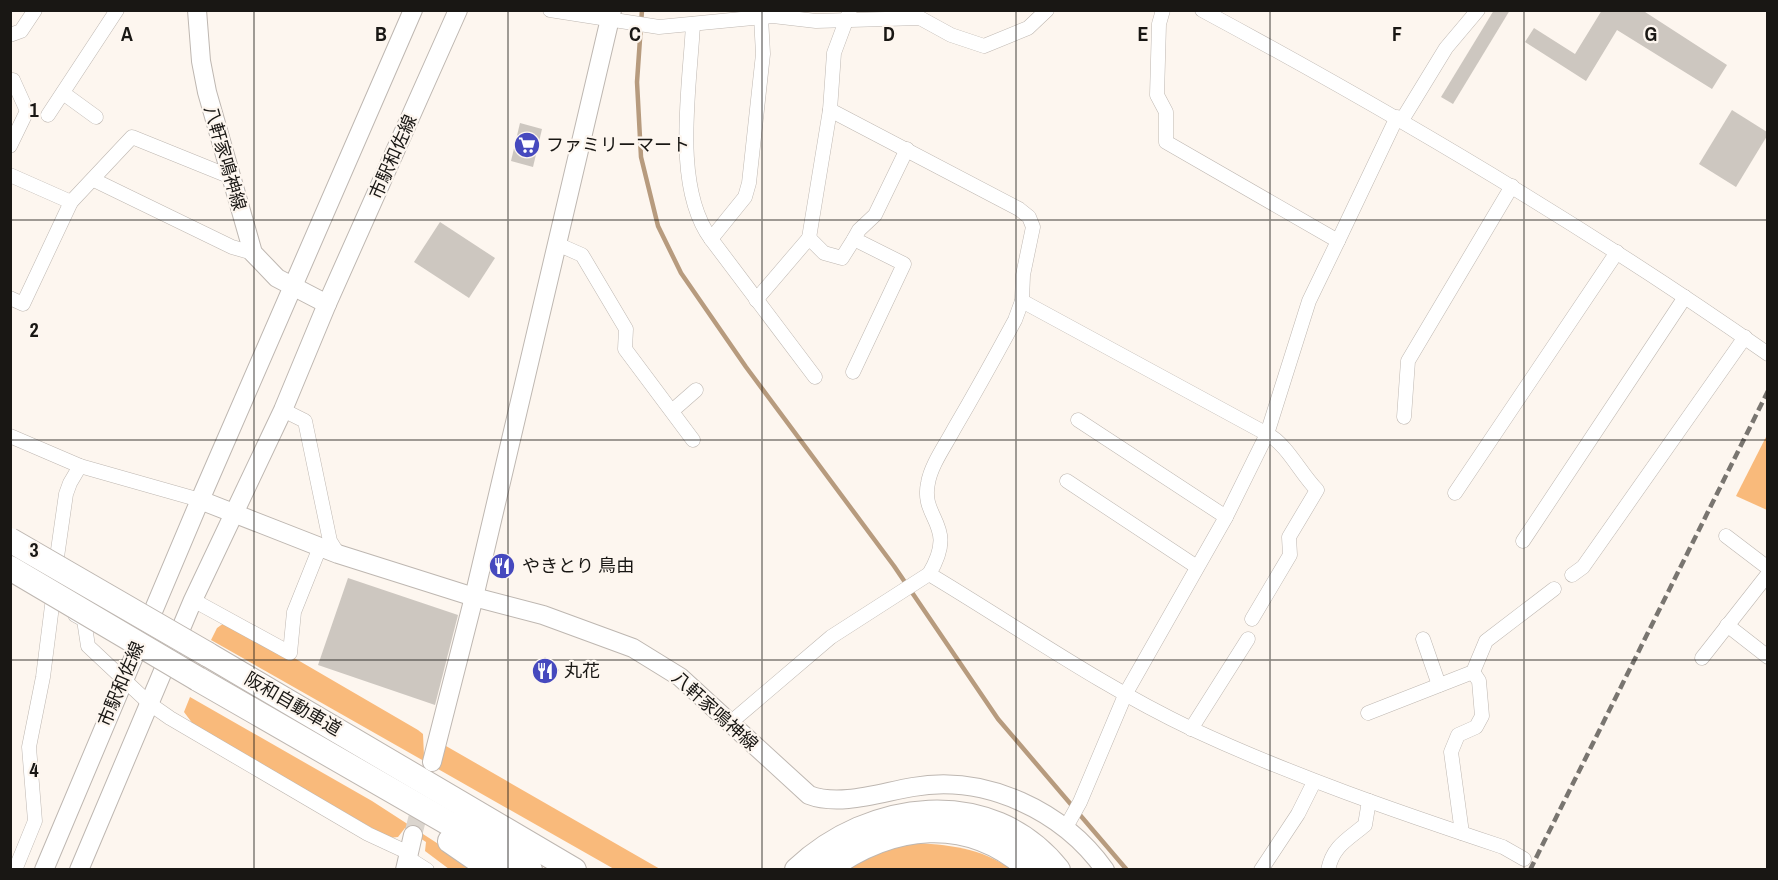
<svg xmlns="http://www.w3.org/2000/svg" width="1778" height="880" font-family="'Archivo Narrow','Noto Sans JP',sans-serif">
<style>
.green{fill:#f9ba7b}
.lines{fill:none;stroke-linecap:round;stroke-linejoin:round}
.stream{stroke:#b79b7e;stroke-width:4.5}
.building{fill:#cdc7c0}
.secondary-tunnel{stroke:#dbd5ce;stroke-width:18;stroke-dasharray:18 9;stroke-linecap:butt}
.street-casing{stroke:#beb7b1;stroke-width:15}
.secondary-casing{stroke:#beb7b1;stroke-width:20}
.highway-casing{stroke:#beb7b1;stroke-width:26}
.street{stroke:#fff;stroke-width:14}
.secondary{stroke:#fff;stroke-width:18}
.highway{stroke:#fff;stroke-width:24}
.rail{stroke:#797570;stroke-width:4.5;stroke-dasharray:9 4.5;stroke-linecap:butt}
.highway-bridge-casing{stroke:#beb7b1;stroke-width:26;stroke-linecap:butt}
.highway-bridge{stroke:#fff;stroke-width:24}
.grid{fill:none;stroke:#191714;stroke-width:1.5;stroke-opacity:0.55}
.labels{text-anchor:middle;stroke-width:4.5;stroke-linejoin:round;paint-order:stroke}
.poi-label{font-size:18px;fill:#191714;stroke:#fdf6ef;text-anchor:start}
.street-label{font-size:18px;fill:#191714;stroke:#fdf6ef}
.grid-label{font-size:20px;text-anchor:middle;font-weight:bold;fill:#191714;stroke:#fdf6ef;stroke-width:4.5;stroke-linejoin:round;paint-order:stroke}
</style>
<rect width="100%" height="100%" fill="#fdf6ef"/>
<g class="green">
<path d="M1767 435V510L1736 496Z"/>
<path d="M224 623 236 627 296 659 418 730 423 734 424 756 439 764 446 746 660 869H614L211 640 217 628Z"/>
<path d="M190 697 372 801 477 869H449L425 851 426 842 405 828 398 837 389 838 193 724 184 712Z"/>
<path d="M911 843C947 844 981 848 1011 869L841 870 860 857Z"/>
</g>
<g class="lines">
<path class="stream" d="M642 10 637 82 641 157 658 226 681 273 746 367 894 566 998 719 1127 870"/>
</g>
<g class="building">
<path d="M1494 10H1510L1453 104 1441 97Z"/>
<path d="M1602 10H1642L1727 65 1712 89 1617 30 1586 81 1525 42 1534 28 1575 54Z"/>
<path d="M1732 110 1767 132V136L1736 187 1699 164Z"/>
<path d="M520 123 542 129 533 167 511 161Z"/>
<path d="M440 222 495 258 469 298 414 262Z"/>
<path d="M348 578 458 615 435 705 318 665Z"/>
<path d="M545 657 559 670 546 684 532 672Z"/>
</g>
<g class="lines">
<path class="secondary-tunnel" d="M413 835 423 796"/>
<g class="street-casing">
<g id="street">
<path d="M550 10 659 27 773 16 816 21 920 18 951 35 984 46 1028 28 1047 10"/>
<path d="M1163 10 1159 24 1157 95 1166 112V142L1338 241 1397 117"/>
<path d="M1202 10C1397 115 1587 227 1768 354"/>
<path d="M693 24C690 87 672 186 711 239L745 197 749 183 763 54 761 17"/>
<path d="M10 35 21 31 35 10"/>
<path d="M10 82 13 80 27 111 10 146"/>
<path d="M63 93 96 117"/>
<path d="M830 110 1019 209 1029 217 1033 227 1023 275 1022 301 1267 434 1226 517 1126 693 1080 802 1066 827"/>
<path d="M48 115 117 10"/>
<path d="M1402 120 1446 48 1478 10"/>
<path d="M10 175 71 202 132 137 231 177"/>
<path d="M94 180 232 247 253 253"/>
<path d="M809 238 830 110 834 53 850 10"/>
<path d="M711 239 815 377"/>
<path d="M557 244 582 255 626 329 625 349 693 440"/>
<path d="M10 298 23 304 71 202"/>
<path d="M756 300 809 238 824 253 842 258 854 239"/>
<path d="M853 372 904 264 854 239 859 230 875 215 907 149"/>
<path d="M283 410 305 421 330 541 338 554"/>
<path d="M672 411 696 390"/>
<path d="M1404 417 1408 361 1512 186"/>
<path d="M1078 420 1226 517"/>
<path d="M10 436 80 466 200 500"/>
<path d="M1067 481 1197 567"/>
<path d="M1455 493 1617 252"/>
<path d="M1726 536 1768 568"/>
<path d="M1523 541 1685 297"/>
<path d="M55 571 66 494 70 483 80 466"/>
<path d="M929 574C1016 626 1101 686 1192 729 1293 776 1398 812 1503 847L1524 859"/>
<path d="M1572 575 1583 567 1745 337"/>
<path d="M193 600 290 653 294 612 320 547"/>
<path d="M75 615 84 620 88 646 150 704 170 718 368 834 409 853"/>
<path d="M1252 619 1290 555 1289 537 1317 490C1300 473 1287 444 1267 434L1309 301 1338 241"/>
<path d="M1727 625 1768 657"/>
<path d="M1423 639 1439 685"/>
<path d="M1702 658 1768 574"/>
<path d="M1368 713 1473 672 1486 641 1554 589"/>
<path d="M730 723 831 637 929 574C959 524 920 520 928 483 931 465 945 446 954 429 975 393 995 357 1015 320L1022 301"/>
<path d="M1191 729 1248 639"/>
<path d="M1462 833 1451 752 1458 735 1476 727 1482 716 1479 681 1473 672"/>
<path d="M408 858 427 870"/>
<path d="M15 870 35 821 29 747 43 677 54 590"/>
<path d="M1261 870 1298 814 1314 782"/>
<path d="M1328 870C1333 846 1347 840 1365 825L1369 801"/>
</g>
</g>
<g class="secondary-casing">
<g id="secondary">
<path d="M197 10 201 61 207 92 253 253 277 278 327 304"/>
<path d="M200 500 338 554 474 597 543 615 633 648 680 677 809 795C840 807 882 792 913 787 986 774 1063 811 1105 870"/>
<path d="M432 762 474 597 612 10"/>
<path d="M44 870 200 500 413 10"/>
<path d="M79 870 193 600 283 410 327 304 458 10"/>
<path d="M405 870 413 835"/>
</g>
</g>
<g class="highway-casing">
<g id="highway">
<path d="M207 654 574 870"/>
<path d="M198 679 530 870"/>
<path d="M450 841 492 870"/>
<path d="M797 870C869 802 990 785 1058 870"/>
<path d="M826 870C891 822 968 812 1031 870"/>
</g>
</g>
<use href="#street" class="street"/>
<use href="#secondary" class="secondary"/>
<use href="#highway" class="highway"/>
<path class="rail" d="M1530 870 1768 391"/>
<g class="highway-bridge-casing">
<g id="highway-bridge">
<path d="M10 540 207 654"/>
<path d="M10 568 198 679"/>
</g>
</g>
<use href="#highway-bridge" class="highway-bridge"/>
</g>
<path class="grid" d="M254 10V870M508 10V870M762 10V870M1016 10V870M1270 10V870M1524 10V870M10 220H1768M10 440H1768M10 660H1768"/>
<defs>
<g id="supermarket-disc" transform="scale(1.35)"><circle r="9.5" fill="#4649be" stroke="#fdf6ef"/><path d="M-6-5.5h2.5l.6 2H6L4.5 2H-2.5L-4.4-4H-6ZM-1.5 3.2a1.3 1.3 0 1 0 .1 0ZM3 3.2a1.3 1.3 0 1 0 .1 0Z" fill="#fff"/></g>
<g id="restaurant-disc" transform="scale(1.35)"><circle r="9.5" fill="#4649be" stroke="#fdf6ef"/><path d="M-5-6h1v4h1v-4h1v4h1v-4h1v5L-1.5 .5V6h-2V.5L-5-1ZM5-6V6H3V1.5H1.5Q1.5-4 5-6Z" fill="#fff"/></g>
</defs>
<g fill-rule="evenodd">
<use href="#supermarket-disc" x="527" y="145"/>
<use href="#restaurant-disc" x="502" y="566"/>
<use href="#restaurant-disc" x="545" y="671"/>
</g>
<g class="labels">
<g class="poi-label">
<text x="546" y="151">ファミリーマート</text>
<text x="522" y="572">やきとり 鳥由</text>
<text x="564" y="677">丸花</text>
</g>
<g class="street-label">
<text transform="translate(393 157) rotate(-66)" y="6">市駅和佐線</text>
<text transform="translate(225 158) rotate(74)" y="6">八軒家鳴神線</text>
<text transform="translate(121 684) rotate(-67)" y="6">市駅和佐線</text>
<text transform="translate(293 704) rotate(30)" y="6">阪和自動車道</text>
<text transform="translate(715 711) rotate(42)" y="6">八軒家鳴神線</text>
</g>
</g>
<g class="grid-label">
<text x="127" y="41">A</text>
<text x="381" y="41">B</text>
<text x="635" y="41">C</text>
<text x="889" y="41">D</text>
<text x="1143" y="41">E</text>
<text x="1397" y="41">F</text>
<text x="1651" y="41">G</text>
<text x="34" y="117">1</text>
<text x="34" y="337">2</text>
<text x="34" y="557">3</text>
<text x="34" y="777">4</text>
</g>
<rect width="1778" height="880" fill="none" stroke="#191714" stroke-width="24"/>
</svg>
